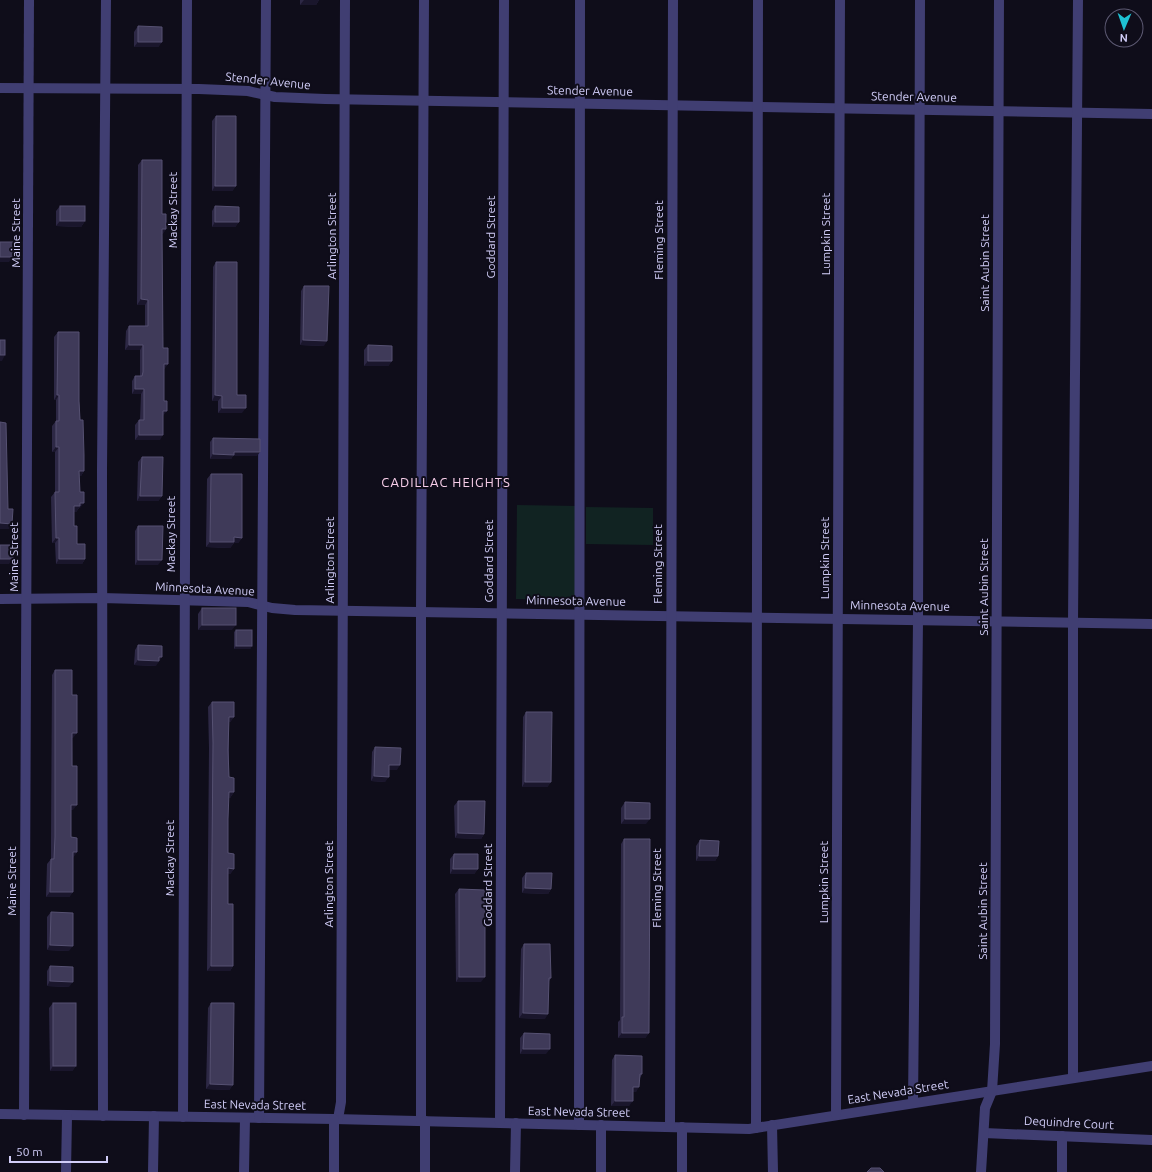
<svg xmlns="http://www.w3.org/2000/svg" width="1152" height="1172" font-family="Ubuntu,sans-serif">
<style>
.green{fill:#112322}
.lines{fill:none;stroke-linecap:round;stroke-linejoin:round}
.minor{stroke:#403e72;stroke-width:10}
.wall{fill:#2d2845}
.shaded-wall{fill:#1a162c}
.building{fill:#3f3a59;stroke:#565172}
.labels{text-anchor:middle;stroke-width:4;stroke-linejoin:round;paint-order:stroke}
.street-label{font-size:12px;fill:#d1cdf8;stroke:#0f0d1a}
.neighbourhood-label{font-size:13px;letter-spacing:1px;fill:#f8cee9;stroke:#0f0d1a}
</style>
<rect width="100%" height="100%" fill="#0f0d1a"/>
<g class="green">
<path d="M517 505 578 506V600L516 599Z"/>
<path d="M586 507 653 508V545L586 544Z"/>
</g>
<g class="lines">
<g class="minor">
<path d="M0 88 199 89 248 91 275 97 325 99 1152 114"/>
<path d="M0 599 102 598 248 602 272 608 295 610 1152 624"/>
<path d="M1073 1078V622L1078 0"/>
<path d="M913 1103 918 620 920 0"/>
<path d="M0 1114 334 1119 749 1129 1152 1066"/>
<path d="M24 1115 29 0"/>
<path d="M836 1115 840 0"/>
<path d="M103 1116 102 470 106 0"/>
<path d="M183 1117 187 0"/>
<path d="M259 1118 266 0"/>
<path d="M338 1119 341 1102 345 0"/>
<path d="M421 1121V611L424 0"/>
<path d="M500 1123 504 0"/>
<path d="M579 1125 580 0"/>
<path d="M772 1125 773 1172"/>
<path d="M670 1127 673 0"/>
<path d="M756 1128 758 0"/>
<path d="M984 1133 1152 1140"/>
<path d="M66 1172 67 1116"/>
<path d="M153 1172 154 1116"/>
<path d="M244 1172 245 1118"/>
<path d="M334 1172V1119"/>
<path d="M425 1172V1121"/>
<path d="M515 1172 516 1123"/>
<path d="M601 1172V1125"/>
<path d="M682 1172V1127"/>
<path d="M981 1172 985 1108 992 1091 995 1044 999 0"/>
<path d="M1062 1172V1136"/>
</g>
</g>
<g class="wall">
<path d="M300 0H319L316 5H300Z"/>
<path d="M138 26 162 42 158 47H134V32Z"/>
<path d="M216 116 236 186 232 191H212V121Z"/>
<path d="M142 160 162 214 166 229 162 234 163 348 168 364 164 369 163 416 160 440H135V425L139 420H140L141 394H132V381L135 376H140V350H125L126 331 129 326H145V305H137L138 165Z"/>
<path d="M60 206 85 221 81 227 56 226V211Z"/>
<path d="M215 206 239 222 235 227H212V211Z"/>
<path d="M216 262 237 395 242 413H218V401H212L213 267Z"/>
<path d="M304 286 324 346 300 345 301 291Z"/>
<path d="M58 332 79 401 84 471 81 476H79L80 508H79L76 512H74V526L77 544 85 559 82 564H56L55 543H52L51 497 55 492V452H52V426L56 421V400H54V337Z"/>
<path d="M368 345 392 361 388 366H364V350Z"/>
<path d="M213 438 257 456H233L231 459H210V442Z"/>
<path d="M142 457 162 496 158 501H137L138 462Z"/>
<path d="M211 474 242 538 238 543H234L230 548 206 547 207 479Z"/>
<path d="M138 526 158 565H135V531Z"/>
<path d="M202 608 232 630H198V614Z"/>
<path d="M236 630 252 646 250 649H234V632Z"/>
<path d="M138 645 156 666 134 665 135 650Z"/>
<path d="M55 670 73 738H72L73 810H71V837L77 852 73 857V892L69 897H46L47 864 51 859V842L52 675Z"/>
<path d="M212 702 234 717 230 722H229V777L234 792 230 798H228V853L234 869 230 874H228V904L233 966 230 971H207L209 748 208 707Z"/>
<path d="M526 712 551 782 547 787H522L523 717Z"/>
<path d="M375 747 397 770H389L385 782 371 781 372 752Z"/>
<path d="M458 801 484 834 481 839 455 838 454 806Z"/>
<path d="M625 802 646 824H621V808Z"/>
<path d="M624 839 649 1033 645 1038H618V1022L620 1020 621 844Z"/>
<path d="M700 840 718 856 715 861H696V846Z"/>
<path d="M454 854 478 869 474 874H450V859Z"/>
<path d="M526 873 551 889 548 894 522 893V878Z"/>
<path d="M459 889 481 982H456L455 894Z"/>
<path d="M51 912 69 951 47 950V917Z"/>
<path d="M524 944 551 978 549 981 545 1019 519 1018 521 949Z"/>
<path d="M50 966 69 987 47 986V971Z"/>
<path d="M53 1003 76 1066 72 1071H50L49 1008Z"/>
<path d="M211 1003 233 1085 229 1090 206 1089 208 1008Z"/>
<path d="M524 1033 546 1054H520V1038Z"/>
<path d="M615 1055 642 1074 640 1078 636 1092H633L629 1106H611L612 1060Z"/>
</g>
<g class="shaded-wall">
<path d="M304 0H319L316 5H300Z"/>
<path d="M138 42H162L158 47H134Z"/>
<path d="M215 186H236L232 191H212Z"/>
<path d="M60 221H85L81 227 56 226Z"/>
<path d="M215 222H239L235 227H212Z"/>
<path d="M162 229H166L163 234H159Z"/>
<path d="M0 257H13L9 262H0Z"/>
<path d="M141 299 148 300 145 305H137Z"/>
<path d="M303 340 327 341 324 346 300 345Z"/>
<path d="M129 345H143L140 350H125Z"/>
<path d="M0 355H5L2 361H0Z"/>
<path d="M368 361H392L388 366H364Z"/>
<path d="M164 364H168L164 369H160Z"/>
<path d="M135 389H144L141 394H132Z"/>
<path d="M57 395H59L56 400H54Z"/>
<path d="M215 395 222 396 218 401H212Z"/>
<path d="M222 408H246L242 413H218Z"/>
<path d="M163 411H167L163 416Z"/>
<path d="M139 435H163L160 440H135Z"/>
<path d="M56 447H59L55 452H52Z"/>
<path d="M234 452H260L257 456H233L231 459H210L213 454Z"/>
<path d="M79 471H84L81 476H75Z"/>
<path d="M140 496H162L158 501H137Z"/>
<path d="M80 503H84L80 508H79L76 512H70L74 506Z"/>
<path d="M0 523 12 524 9 529H0Z"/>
<path d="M234 537 242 538 238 543H234L230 548 206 547 210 542Z"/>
<path d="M56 538H59L55 543H52Z"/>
<path d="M0 559H13L9 564H0Z"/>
<path d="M59 559H85L82 564H56Z"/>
<path d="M138 560H162L158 565H135Z"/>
<path d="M202 625H236L232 630H198Z"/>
<path d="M236 646H252L250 649H234Z"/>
<path d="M159 657H162L156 666 134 665 138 660Z"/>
<path d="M229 717H234L230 722H225Z"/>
<path d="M72 733H77L73 738H68Z"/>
<path d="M389 765H400L397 770H386Z"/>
<path d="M374 776 389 777 385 782 371 781Z"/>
<path d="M525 782H551L547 787H522Z"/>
<path d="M229 792H234L230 798 225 797Z"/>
<path d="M71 805H77L73 810H68Z"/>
<path d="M625 819H650L646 824H621Z"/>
<path d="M458 833 484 834 481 839 455 838Z"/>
<path d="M73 852H77L73 858Z"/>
<path d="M699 856H718L715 861H696Z"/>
<path d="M228 868 234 869 230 874H225Z"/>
<path d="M453 869H478L474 874H450Z"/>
<path d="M525 888 551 889 548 894 522 893Z"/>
<path d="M50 892H73L69 897H46Z"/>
<path d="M50 945 73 946 69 951 47 950Z"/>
<path d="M211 966H233L230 971H207Z"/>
<path d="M459 977H485L481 982H456Z"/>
<path d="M50 981 73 982 69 987 47 986Z"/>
<path d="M523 1013 548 1014 545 1019 519 1018Z"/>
<path d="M622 1033H649L645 1038H618Z"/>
<path d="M523 1049H550L546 1054H520Z"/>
<path d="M53 1066H76L72 1071H50Z"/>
<path d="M210 1084 233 1085 229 1090 206 1089Z"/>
<path d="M633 1087H639L636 1092H630Z"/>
<path d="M615 1101H633L629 1106H611Z"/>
</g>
<g class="building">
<path d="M138 26 162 27V42H138Z"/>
<path d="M216 116H236V186H215Z"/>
<path d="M142 160H162V214H166V229H162L163 348H168V364H164V401H167V411H163V435H139V420H144V389H135V376H142L143 372V345H129V326H148V300L141 299Z"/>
<rect x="60" y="206" width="25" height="15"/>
<path d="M215 206 239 207V222H215Z"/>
<rect x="0" y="242" width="13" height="15"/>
<path d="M216 262H237V395H246V408H222V396L215 395Z"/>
<path d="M304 286H329L327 341 303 340Z"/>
<path d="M58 332H79V401L80 420H83L84 455V471H79L80 492H84V503H80V506H74V526H77V544H85V559H59V538H56L55 492H59V447H56V421H59V395H57Z"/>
<rect x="0" y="340" width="5" height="15"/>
<path d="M368 345 392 346V361H368Z"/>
<path d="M0 422 6 423 8 509H13L12 524 0 523Z"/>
<path d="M213 438 260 439V452H234V455L213 454Z"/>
<path d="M142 457H163L162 496H140Z"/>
<path d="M211 474H242V538L234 537V542H210Z"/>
<path d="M138 526H163L162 560H138Z"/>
<rect x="0" y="545" width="13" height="14"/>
<rect x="202" y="608" width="34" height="17"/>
<rect x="236" y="630" width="16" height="16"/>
<path d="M138 645 162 646V657H159V661L138 660Z"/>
<path d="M55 670H72V695H77V733H72V766H77V805H71V837L77 838V852H73V892H50L51 859H54L55 837Z"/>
<path d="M212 702H234V717H229L228 750 229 777 234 778V792H229L228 819V853L234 854V869L228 868V904H233V966H211L213 743Z"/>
<path d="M526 712H552L551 782H525Z"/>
<path d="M375 747 401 748 400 765H389V777L374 776Z"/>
<path d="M458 801H485L484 834 458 833Z"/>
<path d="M625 802 650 803V819H625Z"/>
<path d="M624 839H650L649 1033H622V1017H624Z"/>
<path d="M700 840 719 841 718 856H699Z"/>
<path d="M454 854H478V869H453Z"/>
<path d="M526 873H552L551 889 525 888Z"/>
<path d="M459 889 485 890V977H459Z"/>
<path d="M51 912 73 913V946L50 945Z"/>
<path d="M524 944H550L551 978H549L548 1014 523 1013Z"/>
<path d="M50 966 73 967V982L50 981Z"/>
<rect x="53" y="1003" width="23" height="63"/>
<path d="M211 1003H234L233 1085 210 1084Z"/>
<path d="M524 1033 550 1034V1049H523Z"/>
<path d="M615 1055 642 1056V1074H640L639 1087H633V1101H615Z"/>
<path d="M871 1168H880L884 1172H867Z"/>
</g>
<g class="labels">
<g class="street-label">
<text transform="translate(268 81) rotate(6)" y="4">Stender Avenue</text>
<text transform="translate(590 91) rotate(1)" y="4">Stender Avenue</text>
<text transform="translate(914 97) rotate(1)" y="4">Stender Avenue</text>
<text transform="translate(173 210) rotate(-90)" y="4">Mackay Street</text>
<text transform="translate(16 233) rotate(-90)" y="4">Maine Street</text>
<text transform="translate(826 234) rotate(-90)" y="4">Lumpkin Street</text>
<text transform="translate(332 236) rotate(-90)" y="4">Arlington Street</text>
<text transform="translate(491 237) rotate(-90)" y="4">Goddard Street</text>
<text transform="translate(659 240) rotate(-90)" y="4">Fleming Street</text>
<text transform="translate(985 263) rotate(-90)" y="4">Saint Aubin Street</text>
<text transform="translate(171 534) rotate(-90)" y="4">Mackay Street</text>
<text transform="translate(14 557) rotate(-90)" y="4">Maine Street</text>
<text transform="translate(825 558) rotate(-90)" y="4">Lumpkin Street</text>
<text transform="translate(330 560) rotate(-90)" y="4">Arlington Street</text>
<text transform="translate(489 561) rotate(-90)" y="4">Goddard Street</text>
<text transform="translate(658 564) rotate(-90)" y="4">Fleming Street</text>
<text transform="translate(984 587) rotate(-90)" y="4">Saint Aubin Street</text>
<text transform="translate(205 589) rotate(3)" y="4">Minnesota Avenue</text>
<text transform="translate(576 601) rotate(1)" y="4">Minnesota Avenue</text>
<text transform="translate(900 606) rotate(1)" y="4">Minnesota Avenue</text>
<text transform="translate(170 858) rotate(-90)" y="4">Mackay Street</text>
<text transform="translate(12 881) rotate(-90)" y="4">Maine Street</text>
<text transform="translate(824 882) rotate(-90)" y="4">Lumpkin Street</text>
<text transform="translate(329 884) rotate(-90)" y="4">Arlington Street</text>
<text transform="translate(488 885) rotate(-90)" y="4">Goddard Street</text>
<text transform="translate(657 888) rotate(-90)" y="4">Fleming Street</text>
<text transform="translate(983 911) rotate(-90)" y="4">Saint Aubin Street</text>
<text transform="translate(898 1092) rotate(-9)" y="4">East Nevada Street</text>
<text transform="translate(255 1105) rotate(1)" y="4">East Nevada Street</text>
<text transform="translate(579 1112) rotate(1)" y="4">East Nevada Street</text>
<text transform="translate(1069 1123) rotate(3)" y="4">Dequindre Court</text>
</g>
<g class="neighbourhood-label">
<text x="446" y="487">CADILLAC HEIGHTS</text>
</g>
</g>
<g transform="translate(1124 28) rotate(182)"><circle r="19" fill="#0f0d1a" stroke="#5d5a73"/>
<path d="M0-3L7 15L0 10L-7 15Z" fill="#1ec1d3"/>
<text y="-6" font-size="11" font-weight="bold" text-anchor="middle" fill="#d1cdf8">N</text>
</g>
<path d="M10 1156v6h97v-6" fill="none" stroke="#d1cdf8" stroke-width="2"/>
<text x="16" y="1156" font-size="12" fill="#d1cdf8" stroke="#0f0d1a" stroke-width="3" paint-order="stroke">50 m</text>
</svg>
